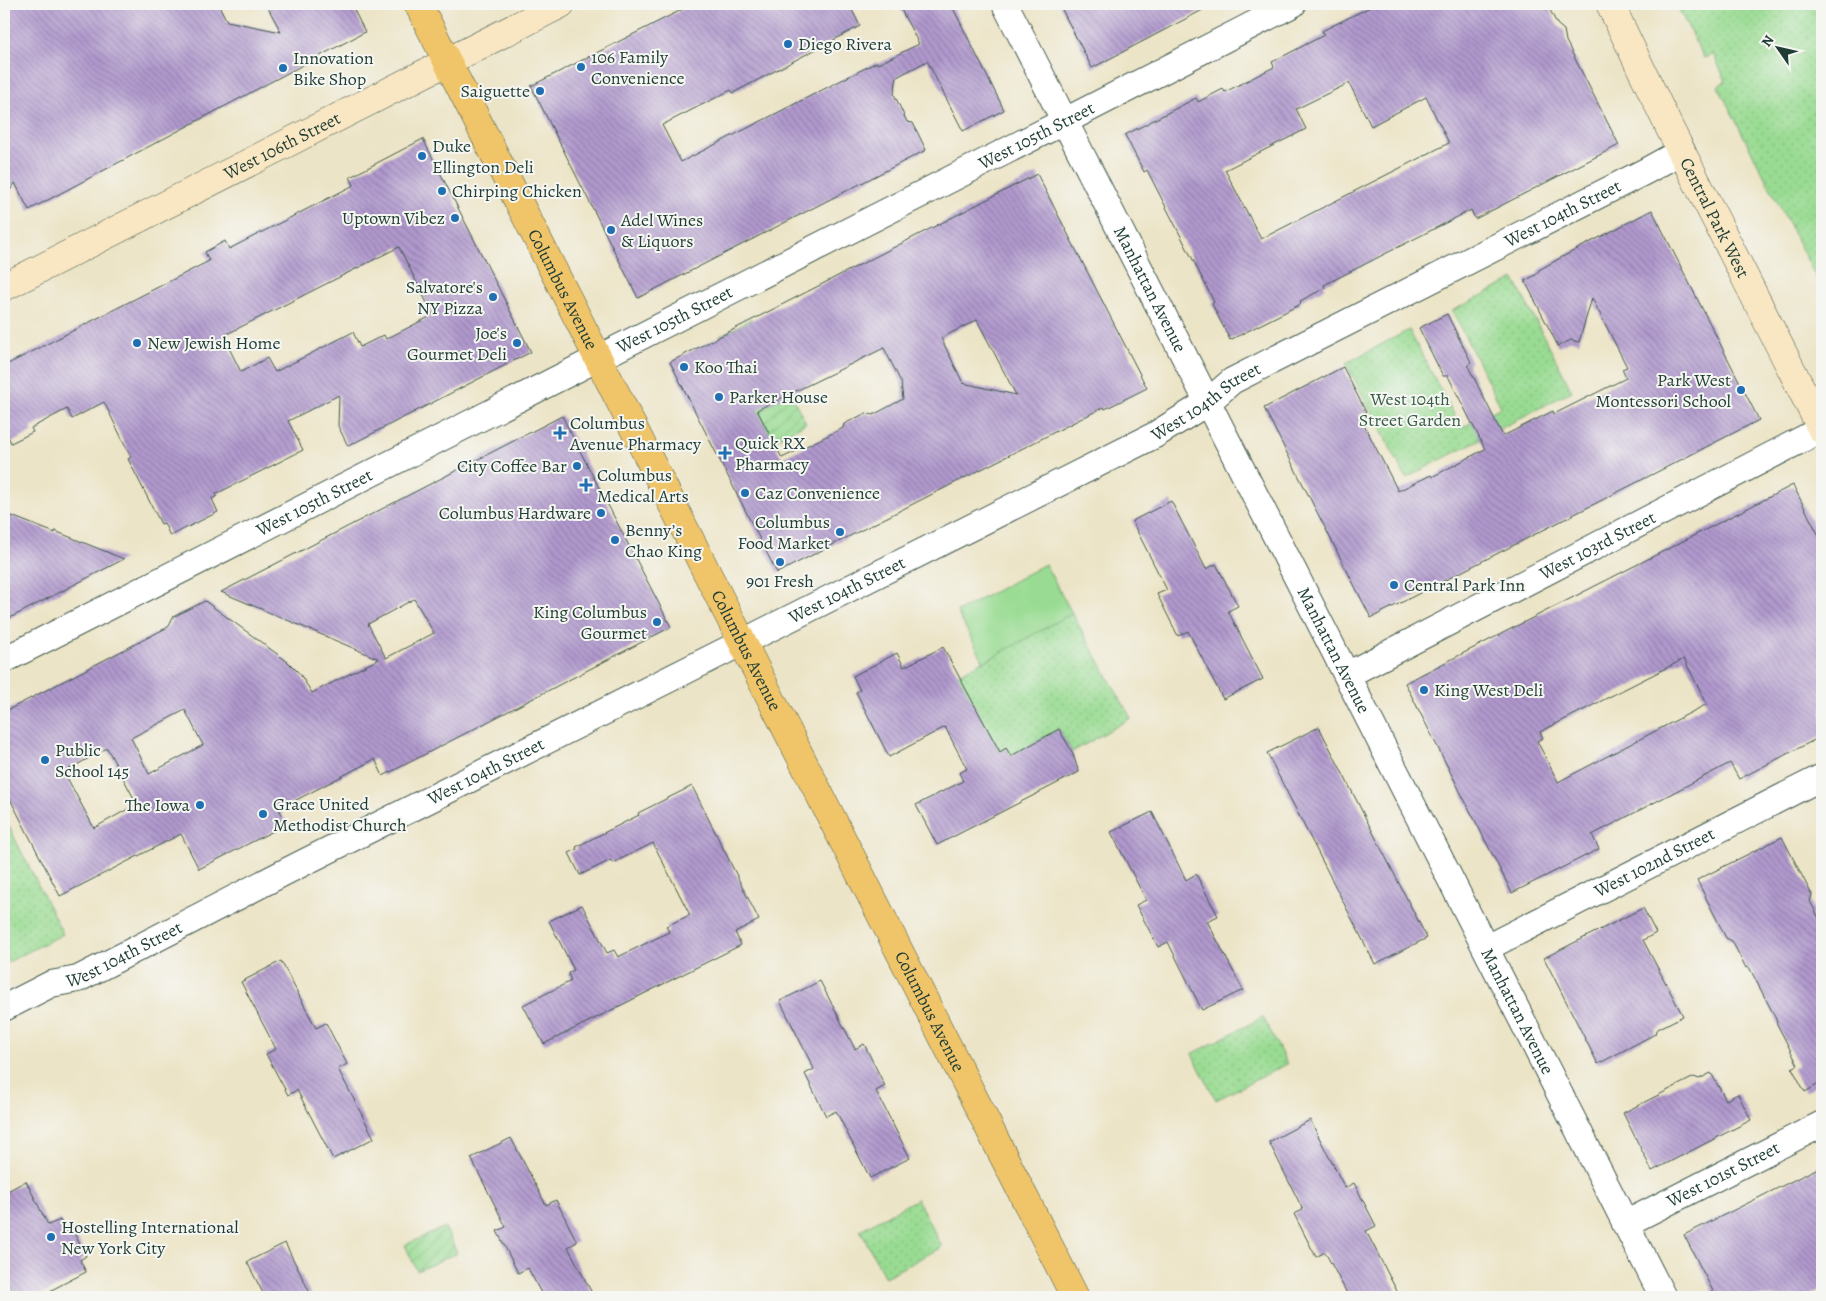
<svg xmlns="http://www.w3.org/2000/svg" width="1826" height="1301" font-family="Alegreya,serif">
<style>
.park{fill:url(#park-dots);stroke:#5c8c63}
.garden{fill:url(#garden-furrows);stroke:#5c8c63}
.pitch{fill:#99db92;stroke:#5c8c63}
.building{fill:url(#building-back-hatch);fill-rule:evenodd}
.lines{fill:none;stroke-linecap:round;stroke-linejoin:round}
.minor-casing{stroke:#3e564a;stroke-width:28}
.secondary-casing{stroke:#3e564a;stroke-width:29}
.primary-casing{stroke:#3e564a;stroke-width:29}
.minor{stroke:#fff;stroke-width:26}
.secondary{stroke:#f9e7c3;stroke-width:28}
.primary{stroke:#f0c469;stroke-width:28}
.poi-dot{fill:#1f6fb2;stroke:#f6f6f2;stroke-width:2}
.labels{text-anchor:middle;stroke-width:4;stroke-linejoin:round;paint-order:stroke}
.poi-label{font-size:18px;fill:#1f3d34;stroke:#f6f6f2;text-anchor:start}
.street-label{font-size:18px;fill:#1f3d34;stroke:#f6f6f2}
.park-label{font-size:18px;fill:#375d47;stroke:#f6f6f2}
</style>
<defs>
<pattern id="park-dots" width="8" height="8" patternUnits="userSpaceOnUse" patternTransform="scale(1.25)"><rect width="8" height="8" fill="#99db92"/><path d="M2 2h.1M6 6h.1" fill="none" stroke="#83bd7e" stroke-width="1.8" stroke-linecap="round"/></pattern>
<pattern id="garden-furrows" width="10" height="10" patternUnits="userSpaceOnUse" patternTransform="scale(1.25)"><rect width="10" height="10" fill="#99db92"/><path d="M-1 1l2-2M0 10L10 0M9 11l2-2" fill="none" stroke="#83bd7e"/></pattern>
<pattern id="building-back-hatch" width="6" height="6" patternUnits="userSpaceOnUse" patternTransform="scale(1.25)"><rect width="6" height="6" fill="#b199ce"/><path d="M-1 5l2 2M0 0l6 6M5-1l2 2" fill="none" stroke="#8f7ea8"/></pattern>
</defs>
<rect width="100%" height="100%" fill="#f6f6f2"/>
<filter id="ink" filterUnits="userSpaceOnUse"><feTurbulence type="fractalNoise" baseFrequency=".02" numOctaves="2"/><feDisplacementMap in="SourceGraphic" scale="10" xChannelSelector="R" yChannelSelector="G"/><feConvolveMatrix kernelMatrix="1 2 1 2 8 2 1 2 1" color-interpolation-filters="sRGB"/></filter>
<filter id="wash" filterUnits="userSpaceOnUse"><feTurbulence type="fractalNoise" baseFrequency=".0096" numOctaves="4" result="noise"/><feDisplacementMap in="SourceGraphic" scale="20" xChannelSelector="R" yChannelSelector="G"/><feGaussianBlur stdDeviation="1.12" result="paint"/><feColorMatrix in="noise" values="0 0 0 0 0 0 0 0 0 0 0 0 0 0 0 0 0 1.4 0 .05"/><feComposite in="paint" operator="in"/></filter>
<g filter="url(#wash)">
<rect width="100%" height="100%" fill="#ece4c6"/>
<g class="park">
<path d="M1676 4H1822V289L1718 86 1726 81 1713 54 1704 58Z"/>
<path d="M1514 279 1572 391 1406 478 1346 363 1409 330 1461 428 1501 407 1452 311Z"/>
<path d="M1072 613 1131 718 1072 752 1059 729 1011 756 1006 749 1000 752 957 675Z"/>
<path d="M4 817 63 934 4 964Z"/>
<path d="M1263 1017 1287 1064 1216 1100 1192 1054Z"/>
<path d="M917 1199 942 1247 885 1277 860 1230Z"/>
</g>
<g class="garden">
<path d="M751 319 806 423 773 441 720 336Z"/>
<path d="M445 1227 457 1253 417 1271 405 1245Z"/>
</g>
<path class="pitch" d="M1045 564 1072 613 984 662 957 612Z"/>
<g id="blocks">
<g class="building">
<path d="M4 4H218L227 21 281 32 266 4H351L365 32 29 210 15 183 4 199Z"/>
<path d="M693 4H849L860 26 733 93 731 90 662 125 681 162 877 62 878 64 919 44 898 4H951L1004 110 963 131 927 61 897 77 894 94 907 122 913 123 926 150 638 298 531 86Z"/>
<path d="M1059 4H1214L1092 68Z"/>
<path d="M1376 4H1547L1557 24 1564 30 1566 41 1619 145 1475 219 1471 210 1324 285 1325 288 1300 301 1301 304 1230 340 1212 304 1214 302 1192 258 1147 170 1144 172 1125 135 1196 98 1198 102 1223 89 1225 92 1274 67 1272 62 1324 35 1322 31ZM1349 83 1371 126 1426 97 1449 143 1261 239 1225 170 1306 129 1296 109Z"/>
<path d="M423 139 531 352 348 446 338 426 339 395 288 421 303 450 216 494 217 496 212 499 218 512 170 536 164 523 161 524 128 459 131 457 104 402 72 419 67 409 31 428 33 432 11 443 4 428V366L209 261 205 252 225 241 229 249 354 185 350 177ZM399 247 433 315 386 339 384 335 360 347 353 332 275 372 267 358 241 372 223 336Z"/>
<path d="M1037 174 1147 388 1105 409 1104 407 777 573 670 362ZM977 320 1016 395 963 383 941 338ZM884 348 901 382 903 399 873 415 866 413 844 424 843 428 782 458 757 410Z"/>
<path d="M1652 210 1759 420 1371 618 1264 408 1343 367 1366 412 1359 415 1398 491 1431 475 1432 477 1485 449 1448 376H1443L1419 328 1447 314 1471 362 1468 366 1503 436 1553 411 1554 414 1626 378 1622 369 1627 367 1592 298 1579 342 1571 340 1558 346 1525 281 1537 274 1539 270 1562 257Z"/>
<path d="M562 416 671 627 383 776 375 759 279 809 287 824 199 869 181 834 60 896 10 799 4 802V712L168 627 173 617 205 601 288 662 300 674 312 693 379 659 221 592ZM414 599 434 633 386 658 368 624ZM185 710 203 745 149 774 131 738ZM107 748 137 804 94 828 64 772Z"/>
<path d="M1793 485 1822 542V736L1739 779 1730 763 1592 835 1599 849 1512 893 1405 683ZM1684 659 1707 704 1558 782 1537 741 1543 738 1540 732Z"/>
<path d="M1171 501 1206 569 1216 564 1238 606 1228 611 1263 679 1223 699 1188 631 1178 636 1157 594 1167 590 1132 521Z"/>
<path d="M4 513 55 533V531L124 559 4 621Z"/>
<path d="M943 647 1000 752 1006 748 1011 756 1059 729 1072 752 1079 772 937 845 916 805 963 781 959 773 967 769 945 727 889 757 856 692 860 690 853 676 897 653 904 667Z"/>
<path d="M1319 727 1427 938 1375 964 1267 753Z"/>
<path d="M692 786 759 920 735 932 741 945 544 1044 523 1005 571 981 568 973 574 970 549 921 582 905 607 953 614 950 618 957 669 932 666 926 690 915 653 843 613 863 611 860 580 875 569 853 577 849 576 847 639 815 638 813Z"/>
<path d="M1152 812 1186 880 1196 874 1218 916 1207 921 1243 990 1202 1010 1168 942 1158 947 1136 905 1146 900 1111 832Z"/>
<path d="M1782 837 1812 895 1810 901 1822 924V1082L1805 1092 1792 1068 1798 1065 1777 1024 1776 1019 1749 967 1746 968 1732 941 1726 938 1697 880Z"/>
<path d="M1643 908 1656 933 1643 940 1683 1016 1656 1030 1655 1034 1598 1064 1544 958Z"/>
<path d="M281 961 316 1028 326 1023 347 1064 338 1069 374 1138 333 1159 297 1090 288 1095 266 1054 276 1049 241 982Z"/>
<path d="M820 981 855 1049 864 1044 885 1086 876 1091 910 1158 870 1178 836 1111 826 1116 805 1074 814 1069 780 1001Z"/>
<path d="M1711 1073 1726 1100 1738 1094 1751 1120 1652 1171 1623 1113 1694 1077 1699 1079Z"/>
<path d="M1310 1120 1345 1188 1354 1183 1376 1226 1366 1231 1400 1297H1349L1325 1252 1316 1257 1294 1214 1303 1210 1269 1142Z"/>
<path d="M511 1138 546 1205 556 1200 577 1242 568 1247 594 1297H543L528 1268 518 1273 497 1231 506 1227 471 1158Z"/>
<path d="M1822 1166V1289L1807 1297H1716L1684 1235Z"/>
<path d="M26 1181 48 1225 60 1220 66 1232 72 1229 86 1256 80 1260 86 1272 38 1297H4V1193Z"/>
<path d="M285 1243 312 1297H265L247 1262Z"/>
</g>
</g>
</g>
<g filter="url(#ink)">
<use href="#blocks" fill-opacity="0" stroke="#3e564a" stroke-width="1"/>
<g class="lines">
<g class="minor-casing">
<g id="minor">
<path id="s1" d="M1005 4 1663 1297"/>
<path id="s2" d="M4 660 1065 121 1293 4"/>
<path id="s3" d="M1347 675 1822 429"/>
<path id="s4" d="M1486 948 1822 777"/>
<path id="s5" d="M4 1008 51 984 78 979 285 872 1155 435 1208 402 1232 381 1646 171 1682 151"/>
<path id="s6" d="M1625 1224 1822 1124"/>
</g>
</g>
<g class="secondary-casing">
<g id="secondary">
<path id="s7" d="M1610 4 1669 127 1822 430"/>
<path id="s8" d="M4 287 561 4"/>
</g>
</g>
<g class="primary-casing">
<g id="primary">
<path id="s9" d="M418 4 1075 1297"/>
</g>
</g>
<use href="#minor" class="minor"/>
<use href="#secondary" class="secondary"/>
<use href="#primary" class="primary"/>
</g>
</g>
<g class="poi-dot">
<circle cx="788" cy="44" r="5"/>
<circle cx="581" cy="67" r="5"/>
<circle cx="283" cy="68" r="5"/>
<circle cx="540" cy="91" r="5"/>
<circle cx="422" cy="156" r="5"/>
<circle cx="442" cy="191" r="5"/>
<circle cx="455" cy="218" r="5"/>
<circle cx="611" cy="230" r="5"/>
<circle cx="493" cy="297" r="5"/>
<circle cx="137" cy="343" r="5"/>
<circle cx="517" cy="343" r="5"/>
<circle cx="684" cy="367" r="5"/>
<circle cx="1741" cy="390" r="5"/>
<circle cx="719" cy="397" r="5"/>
<path d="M557.5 425.5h5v5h5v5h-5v5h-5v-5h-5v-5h5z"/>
<path d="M722.5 445.5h5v5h5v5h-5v5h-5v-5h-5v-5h5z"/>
<circle cx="577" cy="466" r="5"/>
<path d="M583.5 477.5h5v5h5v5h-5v5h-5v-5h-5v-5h5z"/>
<circle cx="745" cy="493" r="5"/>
<circle cx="601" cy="513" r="5"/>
<circle cx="840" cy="532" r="5"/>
<circle cx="615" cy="540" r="5"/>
<circle cx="780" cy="562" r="5"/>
<circle cx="1394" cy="585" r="5"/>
<circle cx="657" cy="622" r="5"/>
<circle cx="1424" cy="690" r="5"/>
<circle cx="45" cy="760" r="5"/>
<circle cx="200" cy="805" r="5"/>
<circle cx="263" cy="814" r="5"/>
<circle cx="51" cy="1237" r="5"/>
</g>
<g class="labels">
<g class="poi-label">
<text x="798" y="50">Diego Rivera</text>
<text x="591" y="63">106 Family<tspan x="591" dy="21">Convenience</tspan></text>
<text x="293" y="64">Innovation<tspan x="293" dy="21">Bike Shop</tspan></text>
<text x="530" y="97" text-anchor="end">Saiguette</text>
<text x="432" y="152">Duke<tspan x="432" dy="21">Ellington Deli</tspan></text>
<text x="452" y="197">Chirping Chicken</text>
<text x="445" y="224" text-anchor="end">Uptown Vibez</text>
<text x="621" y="226">Adel Wines<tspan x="621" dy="21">&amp; Liquors</tspan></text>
<text x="483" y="293" text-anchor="end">Salvatore's<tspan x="483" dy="21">NY Pizza</tspan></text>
<text x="507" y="339" text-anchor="end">Joe's<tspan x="507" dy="21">Gourmet Deli</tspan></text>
<text x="147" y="349">New Jewish Home</text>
<text x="694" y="373">Koo Thai</text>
<text x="1731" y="386" text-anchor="end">Park West<tspan x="1731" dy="21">Montessori School</tspan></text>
<text x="729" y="403">Parker House</text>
<text x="570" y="429">Columbus<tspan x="570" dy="21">Avenue Pharmacy</tspan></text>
<text x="735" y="449">Quick RX<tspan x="735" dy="21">Pharmacy</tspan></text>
<text x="567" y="472" text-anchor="end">City Coffee Bar</text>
<text x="597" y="481">Columbus<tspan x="597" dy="21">Medical Arts</tspan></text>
<text x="755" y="499">Caz Convenience</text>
<text x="591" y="519" text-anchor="end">Columbus Hardware</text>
<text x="830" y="528" text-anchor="end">Columbus<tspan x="830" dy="21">Food Market</tspan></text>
<text x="625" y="536">Benny’s<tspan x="625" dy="21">Chao King</tspan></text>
<text x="780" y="587" text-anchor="middle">901 Fresh</text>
<text x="1404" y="591">Central Park Inn</text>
<text x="647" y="618" text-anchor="end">King Columbus<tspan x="647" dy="21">Gourmet</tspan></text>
<text x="1434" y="696">King West Deli</text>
<text x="55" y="756">Public<tspan x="55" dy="21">School 145</tspan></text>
<text x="273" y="810">Grace United<tspan x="273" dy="21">Methodist Church</tspan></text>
<text x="190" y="811" text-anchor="end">The Iowa</text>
<text x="61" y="1233">Hostelling International<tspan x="61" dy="21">New York City</tspan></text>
</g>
<g class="street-label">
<text dy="6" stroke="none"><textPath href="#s2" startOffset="1158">West 105th Street</textPath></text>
<text dy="6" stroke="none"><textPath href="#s8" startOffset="312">West 106th Street</textPath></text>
<text dy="6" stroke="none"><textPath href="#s5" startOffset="1752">West 104th Street</textPath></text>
<text dy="6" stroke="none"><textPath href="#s7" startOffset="238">Central Park West</textPath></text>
<text dy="6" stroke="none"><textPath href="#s1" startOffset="320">Manhattan Avenue</textPath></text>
<text dy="6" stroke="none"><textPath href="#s9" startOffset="320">Columbus Avenue</textPath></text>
<text dy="6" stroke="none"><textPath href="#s2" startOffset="752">West 105th Street</textPath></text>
<text dy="6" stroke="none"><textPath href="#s5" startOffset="1348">West 104th Street</textPath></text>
<text dy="6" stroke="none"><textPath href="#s2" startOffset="348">West 105th Street</textPath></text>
<text dy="6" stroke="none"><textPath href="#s3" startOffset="282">West 103rd Street</textPath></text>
<text dy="6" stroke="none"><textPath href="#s5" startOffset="942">West 104th Street</textPath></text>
<text dy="6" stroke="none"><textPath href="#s1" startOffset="725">Manhattan Avenue</textPath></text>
<text dy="6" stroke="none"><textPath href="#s9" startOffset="725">Columbus Avenue</textPath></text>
<text dy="6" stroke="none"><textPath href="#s5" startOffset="538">West 104th Street</textPath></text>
<text dy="6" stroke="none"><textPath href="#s4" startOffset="189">West 102nd Street</textPath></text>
<text dy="6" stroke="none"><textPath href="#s5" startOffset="132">West 104th Street</textPath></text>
<text dy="6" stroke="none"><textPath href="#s1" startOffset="1130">Manhattan Avenue</textPath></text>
<text dy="6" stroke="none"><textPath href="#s9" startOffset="1130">Columbus Avenue</textPath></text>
<text dy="6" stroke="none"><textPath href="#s6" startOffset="110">West 101st Street</textPath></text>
</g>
<g class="park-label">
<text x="1410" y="405">West 104th<tspan x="1410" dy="21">Street Garden</tspan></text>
</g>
</g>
<rect width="1826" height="1301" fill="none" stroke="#f6f6f2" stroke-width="20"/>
<g transform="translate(1778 48) rotate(304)" stroke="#f6f6f2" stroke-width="4" paint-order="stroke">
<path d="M0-4L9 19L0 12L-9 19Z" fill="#1f3d34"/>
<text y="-8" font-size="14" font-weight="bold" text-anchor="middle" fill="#1f3d34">N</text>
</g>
</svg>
